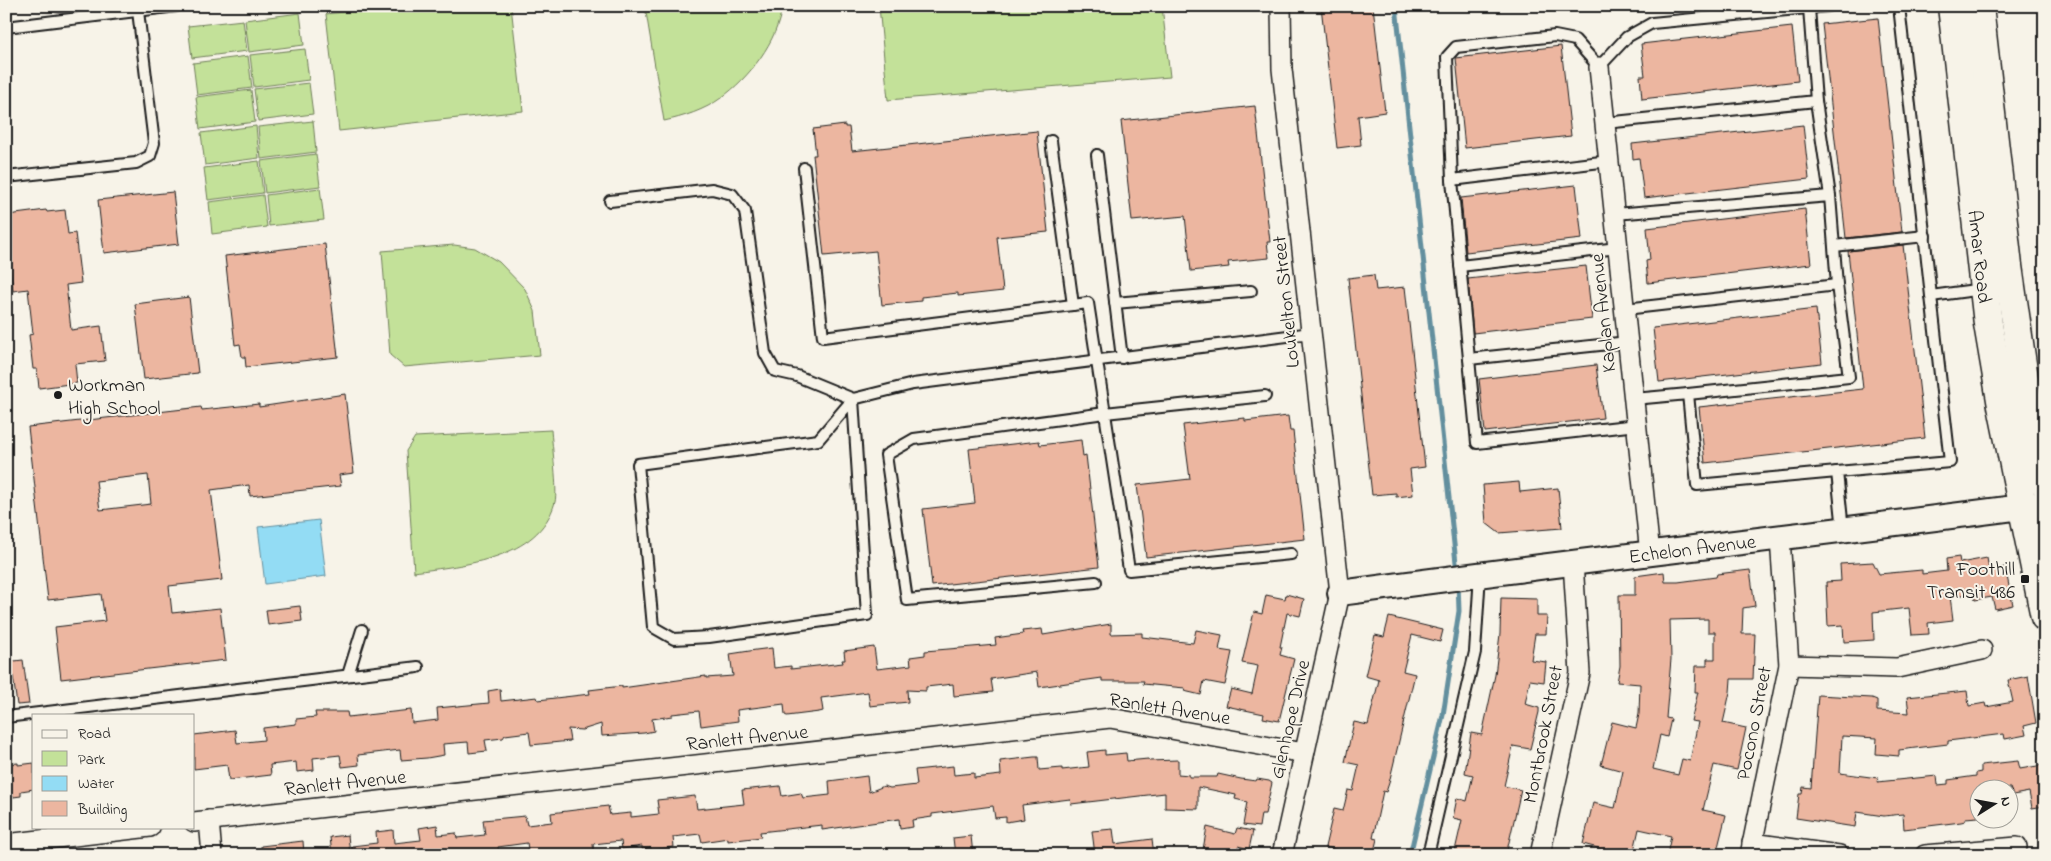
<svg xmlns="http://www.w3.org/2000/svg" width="2051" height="861" font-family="'Indie Flower',sans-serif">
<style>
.green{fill:#c3e199;stroke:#707e5a}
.water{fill:#93dcf4;stroke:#638f9e}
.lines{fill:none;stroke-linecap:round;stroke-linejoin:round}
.stream{stroke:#638f9e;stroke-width:5}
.building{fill:#ecb6a0;stroke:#1c1c1c;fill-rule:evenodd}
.service-casing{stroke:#1c1c1c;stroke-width:14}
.minor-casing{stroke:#1c1c1c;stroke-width:22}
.tertiary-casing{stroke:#1c1c1c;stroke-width:28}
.primary-casing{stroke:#1c1c1c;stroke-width:31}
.service{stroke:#f7f3e8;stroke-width:10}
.minor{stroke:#f7f3e8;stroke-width:19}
.tertiary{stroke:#f7f3e8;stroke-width:24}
.primary{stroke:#f7f3e8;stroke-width:28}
.poi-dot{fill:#1c1c1c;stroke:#f7f3e8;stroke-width:2}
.labels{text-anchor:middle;stroke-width:4;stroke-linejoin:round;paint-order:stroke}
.street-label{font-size:20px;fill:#1c1c1c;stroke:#f7f3e8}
.poi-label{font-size:20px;fill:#1c1c1c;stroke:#f7f3e8;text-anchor:start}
</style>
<rect width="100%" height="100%" fill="#f7f3e8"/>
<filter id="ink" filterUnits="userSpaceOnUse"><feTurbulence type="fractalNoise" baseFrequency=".02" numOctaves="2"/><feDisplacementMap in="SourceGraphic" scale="10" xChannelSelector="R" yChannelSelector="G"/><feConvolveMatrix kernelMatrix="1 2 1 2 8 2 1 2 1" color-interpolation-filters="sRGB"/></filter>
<g filter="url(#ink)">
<g class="green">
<path d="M399 6H511L523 111 339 131 326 14Z"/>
<path d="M645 6H782C778 41 749 78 721 98 705 110 683 117 664 121Z"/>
<path d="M879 6H1162L1170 77 888 100Z"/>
<path d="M300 13 304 45 249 52 245 20Z"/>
<path d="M243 20 247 51 192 58 188 26Z"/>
<path d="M305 49 309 80 254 87 250 55Z"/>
<path d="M248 56 252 88 197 95 193 63Z"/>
<path d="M309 83 313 114 258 121 254 89Z"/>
<path d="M251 90 255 122 200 129 196 97Z"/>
<path d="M313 121 316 152 261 159 258 127Z"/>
<path d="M256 126 259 158 205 165 201 133Z"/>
<path d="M316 154 320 186 265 193 261 161Z"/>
<path d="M259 161 263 193 208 200 204 168Z"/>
<path d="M320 188 324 220 269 226 266 195Z"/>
<path d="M263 195 267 227 212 234 209 202Z"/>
<path d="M454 245 475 248 499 262 525 289 535 311 540 355 404 367 390 355 382 251Z"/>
<path d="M551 430C552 444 558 491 555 502 539 560 463 565 414 572L406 451 415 437Z"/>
</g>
<path class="water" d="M319 520 326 576 265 584 258 527Z"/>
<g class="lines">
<g class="stream">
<path d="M1396 6 1457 572"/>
<path d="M1410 855 1443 715 1459 611 1458 583"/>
</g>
</g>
<g class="building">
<path d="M1321 6H1373L1385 112 1358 116 1361 145 1337 148Z"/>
<path d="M1878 18 1902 232 1846 238 1822 24Z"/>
<path d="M1792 27 1798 81 1642 99 1640 76H1645L1641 44Z"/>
<path d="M1561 46 1571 136 1465 148 1456 58Z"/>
<path d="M1255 106 1270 242H1267L1269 258 1228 262 1229 267 1191 271 1185 216 1132 221 1121 121Z"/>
<path d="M845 125V127H849L852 151 1037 131 1048 232 997 237 1003 291 958 296V293L921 297V301L882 305 876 251 824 256 813 155H816L813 129Z"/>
<path d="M1803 125 1809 179 1644 198 1639 158 1633 159 1632 144Z"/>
<path d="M1576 185 1582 239 1466 252 1461 198Z"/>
<path d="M173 192 179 244 104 253 98 200Z"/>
<path d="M1805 209 1811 264 1648 283 1646 261 1650 260 1647 228Z"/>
<path d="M46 210 47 212 65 210 68 234 75 233 81 283 66 285 71 330 101 326 105 361 75 364 77 383 39 388 37 369H33L29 335 33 334 28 289 13 291 7 241H11L8 215Z"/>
<path d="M325 244 338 357 246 367 245 357H242L240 344 235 345 225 256Z"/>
<path d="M1903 245 1925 438 1705 463 1699 407 1863 389 1848 251Z"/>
<path d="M1586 266 1592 319 1473 333 1468 279Z"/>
<path d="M1374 275 1376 290 1405 287 1425 467 1410 469 1413 495 1396 497V493L1372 495 1348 278Z"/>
<path d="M189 297 198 373 144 379 135 304Z"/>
<path d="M1816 309 1822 363 1659 382 1653 328Z"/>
<path d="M1596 365 1603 418 1485 432 1479 379Z"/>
<path d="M345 394 354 473 339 475 341 486 250 496 249 485 211 490 222 580 169 586 172 613 220 608 226 660 61 679 55 627 105 621 101 594 48 600 28 427 201 407 202 410 259 404V407ZM148 475 151 504 100 510 96 481Z"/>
<path d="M1288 416 1290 431H1293L1305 539 1146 557 1137 485 1190 479 1183 425 1245 418V421Z"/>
<path d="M1081 440 1083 456 1086 455 1099 567 932 586 923 509 975 503 969 449 1039 441 1040 445Z"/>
<path d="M1519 482 1520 492 1558 488 1562 528 1499 533 1486 523 1483 485Z"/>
<path d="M1959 557 1960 563 1987 558 1989 570 2005 567 2013 605 1995 609 1992 597 1975 600 1974 594 1950 596 1953 620 1928 623 1929 634 1912 635 1909 608 1873 612 1874 640 1844 642 1843 625 1828 626 1826 582 1841 581 1840 564 1873 562 1879 574 1922 570V574L1947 571 1946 559Z"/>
<path d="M1750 570 1755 606 1743 608 1742 634H1755L1753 679H1731L1730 692 1723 723 1746 728 1737 770 1714 765 1703 810 1726 815 1716 855H1667L1671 836 1639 829 1633 855H1608L1609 851 1583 844 1593 803 1615 808 1623 771 1601 765 1612 722 1636 728 1639 714 1640 684 1617 682 1620 666 1619 595H1635V576L1664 572 1665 582H1678L1716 577 1717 574ZM1708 619V632H1715V659H1707V666H1696L1695 692H1698L1691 721 1698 722 1690 761 1682 759 1678 775 1653 769 1660 735 1667 737 1671 719 1666 718 1671 659 1670 620Z"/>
<path d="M1286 594 1304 599 1300 616 1287 613 1280 647H1282L1280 655 1294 659 1279 721 1263 718 1264 714 1226 706 1231 689 1252 694 1258 666 1242 663 1254 612 1262 614 1266 595 1285 599Z"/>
<path d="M1501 598 1537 599V616H1547L1546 634H1535L1531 660 1546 662 1544 682 1530 680 1525 704 1539 708V712L1530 749 1513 746 1504 786 1521 790 1506 855H1454L1462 820 1453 818 1457 798 1467 801 1473 775 1465 773 1471 733 1482 735 1495 675 1500 634Z"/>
<path d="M300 606 302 621 268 625 266 610Z"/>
<path d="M1389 617 1443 630 1440 642 1412 635 1403 671 1415 674 1389 783 1386 792 1383 791 1373 838 1377 839 1373 855H1338L1339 850 1325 847 1334 809 1343 811 1348 790 1353 791 1359 765 1345 762 1354 722 1368 725 1379 680 1365 676 1375 635 1384 637Z"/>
<path d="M1111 624V634L1142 633V637L1193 643 1196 630 1222 635 1219 650 1232 652 1225 685 1204 681 1201 695 1184 691 1185 688 1143 684 1144 681H1102V678L1039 687 1037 672 991 679 993 692 954 696 953 684 926 687V691L907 690 908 702 870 706 868 692 821 698 823 711 819 712 787 716 785 715 784 704 737 710 738 721 701 726 699 711 672 714V716L652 719 654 731 644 733 602 736 601 724 582 730 568 729 570 741 531 745 529 732 505 735 503 738 485 740 487 751 469 753 468 742 443 744 444 755 427 758 401 760 400 750 358 755 359 765 342 767 340 755 313 758 314 770 297 772 296 762 270 765 271 775 229 780 227 765 194 769V735L235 730 237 743 264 740 263 728 296 724V719L316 717 315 712H347L348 717 411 710 412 723 438 720 437 708 489 703 488 691 500 689 501 701 537 697 538 700 590 694 589 690 622 686V688L706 676V678L733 676 730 654 756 650 772 648 774 668 791 666V669L843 663 842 660H845L844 651 874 647 877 669 911 665 910 657 925 655V651L996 645 995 638 1023 634 1022 631 1042 629 1043 635Z"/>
<path d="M23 660 29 704 17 705 13 676 7 677 6 662Z"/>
<path d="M2028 676 2036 723 2024 726 2026 735 2005 739 2004 734 1948 741V744L1899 750V756L1876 754 1877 738 1842 736 1840 773 1878 778 1877 782 1937 776 1938 785 1948 784V780L1976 776V773L1981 772V765L2018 761 2020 769 2043 765 2045 806 2032 808 2029 792 2013 795 2010 788H1978V817L1965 818V821L1961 822 1904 829 1903 814 1884 816 1857 812 1855 827 1796 818 1799 794H1802L1803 787 1811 788 1818 695 1872 698 1877 700V711L1909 713 1907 697 1967 691 1969 706 1985 703 1986 707 2013 702 2008 680Z"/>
<path d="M1105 750V755L1126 753 1127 761 1148 759 1149 761 1178 760V774L1189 775V777H1217L1218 774 1241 779 1256 781 1257 779 1269 781 1272 783 1265 814H1261L1259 827 1243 825 1247 802 1235 799 1236 795 1198 787V809L1165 808V793L1071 804 1070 799 1022 805 1024 819 1006 822V817L995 818 993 806 932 814V817L912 820 913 827 900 829 899 819 822 830V825L760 832 761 837 728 841V838L702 842 700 834 673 837 674 847 651 850V848L642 849V846L622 849 621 841 593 844 594 855H529L527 843 498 847 499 855H352V846L377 843 376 832 393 830 394 843 421 840 419 828 437 825 438 835 456 833 457 838 485 835 483 820 525 816 527 825 552 822 551 813 608 806 610 815 631 813V817L659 814 657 800 695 796 697 809 744 804 742 790 780 786 782 796 801 793 803 798 830 795 829 781 867 776 869 792 884 786 890 788 917 785 915 770 953 766 954 775 974 773V778L1001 775 1000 761 1034 757H1038L1039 770 1062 768V770L1089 767 1087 752Z"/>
<path d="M18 763V765L34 763V789L21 791V796L6 798V764Z"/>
<path d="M1207 827 1235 834 1237 828 1253 831 1249 849 1238 846 1236 855H1202Z"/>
<path d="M1113 829 1115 844 1152 839 1154 855H1095L1092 831Z"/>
<path d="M348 835 350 855H332L330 837Z"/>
<path d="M971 836 973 855H955L953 838Z"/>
<path d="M303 841 304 855H262L261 846Z"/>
</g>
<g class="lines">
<g class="service-casing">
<g id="service">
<path d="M1899 6 1931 296 1983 289"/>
<path d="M1809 8 1816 101"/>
<path d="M6 27 177 6"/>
<path d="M1605 123 1816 101 1830 196"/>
<path d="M1051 141 1073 305"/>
<path d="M1097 155 1122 358"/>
<path d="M1609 161 1452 180 1447 57 1456 47 1555 36 1575 40 1599 67 1627 37 1652 23 1829 6"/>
<path d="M804 168 823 337 1088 303 1129 570 1291 554"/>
<path d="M6 177 136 163 150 156 154 143 138 11"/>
<path d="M1452 180 1477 443 1637 425"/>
<path d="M610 201 712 189 732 194 745 211 765 353 775 371 797 376 853 399"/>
<path d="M1615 214 1830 196 1837 285"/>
<path d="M1834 246 1925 236"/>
<path d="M1460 266 1618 248"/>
<path d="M1115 303 1251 291"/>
<path d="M1625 309 1837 285 1849 377 1688 394"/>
<path d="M1469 359 1628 342"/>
<path d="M853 399 867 615 709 637 674 639 653 627 638 464 818 440 853 399 913 384 1311 333"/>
<path d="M1634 399 1688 394 1697 485 1837 472"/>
<path d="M1843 530 1837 472 1950 462 1931 296"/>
<path d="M1096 582 907 600 886 455 914 439 1105 413 1265 396"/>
<path d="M348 675 362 630"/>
<path d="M6 717 418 667"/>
<path d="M1428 855 1475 652 1480 574"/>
</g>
</g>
<g class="minor-casing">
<g id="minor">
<path d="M1281 6 1282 69 1340 593 1282 855"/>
<path d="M1599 67 1650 554"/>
<path d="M1789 665 1897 668 1982 650"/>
<path d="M209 820 212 855"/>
<path d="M194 822 1110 718 1304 753"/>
<path d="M1752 843 1839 855"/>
<path d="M6 844 150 827"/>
<path d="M1540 855 1580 673 1573 562"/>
<path d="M1750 855 1789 665 1780 539"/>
<path d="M1925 855 2017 847"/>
</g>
</g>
<g class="tertiary-casing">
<g id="tertiary">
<path id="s1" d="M1340 593C1575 561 1810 535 2045 504"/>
</g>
</g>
<g class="primary-casing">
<g id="primary">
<path id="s2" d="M1952 6 1988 324 2002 406 2045 617"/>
<path d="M1979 6 2008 266 2025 385 2045 484"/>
</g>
</g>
<use href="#service" class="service"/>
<use href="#minor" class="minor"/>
<use href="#tertiary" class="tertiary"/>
<use href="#primary" class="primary"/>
</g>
</g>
<g class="poi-dot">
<circle cx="58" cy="395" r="5"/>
<rect x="2020" y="574" width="10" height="10" rx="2.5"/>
</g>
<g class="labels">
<g class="street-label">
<text dy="7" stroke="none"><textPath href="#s2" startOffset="252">Amar Road</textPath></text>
<text transform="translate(1285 302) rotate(-96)" y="7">Loukelton Street</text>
<text transform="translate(1602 313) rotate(-96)" y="7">Kaplan Avenue</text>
<text dy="7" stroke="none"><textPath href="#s1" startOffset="355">Echelon Avenue</textPath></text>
<text transform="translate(1170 708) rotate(9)" y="7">Ranlett Avenue</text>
<text transform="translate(1289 719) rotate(-77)" y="7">Glenhope Drive</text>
<text transform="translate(1753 723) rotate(-79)" y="7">Pocono Street</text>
<text transform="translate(1542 734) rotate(-79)" y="7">Montbrook Street</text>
<text transform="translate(747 737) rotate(-6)" y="7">Ranlett Avenue</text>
<text transform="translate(345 782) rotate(-6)" y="7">Ranlett Avenue</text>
</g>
<g class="poi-label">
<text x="68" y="391">Workman<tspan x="68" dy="23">High School</tspan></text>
<text x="2015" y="575" text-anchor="end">Foothill<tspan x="2015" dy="23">Transit 486</tspan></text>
</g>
</g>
<rect width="2051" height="861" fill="none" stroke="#f7f3e8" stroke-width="25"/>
<rect x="12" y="12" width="2026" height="836" fill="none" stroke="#1c1c1c" stroke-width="2" filter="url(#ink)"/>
<rect x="32" y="714" width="162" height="115" fill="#f7f3e8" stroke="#9f9d96"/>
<rect x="42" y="730" width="25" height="8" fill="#f7f3e8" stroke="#9f9d96"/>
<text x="78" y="738" font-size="15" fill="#1c1c1c">Road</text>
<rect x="42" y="751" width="25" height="15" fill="#c3e199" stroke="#9f9d96"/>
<text x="78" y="764" font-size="15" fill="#1c1c1c">Park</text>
<rect x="42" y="776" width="25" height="15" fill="#93dcf4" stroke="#9f9d96"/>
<text x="78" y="788" font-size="15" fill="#1c1c1c">Water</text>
<rect x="42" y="801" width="25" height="15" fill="#ecb6a0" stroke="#9f9d96"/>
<text x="78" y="814" font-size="15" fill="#1c1c1c">Building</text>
<g transform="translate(1994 804) rotate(79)"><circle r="24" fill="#f7f3e8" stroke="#9f9d96"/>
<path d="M0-4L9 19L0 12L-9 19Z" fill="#1c1c1c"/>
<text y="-8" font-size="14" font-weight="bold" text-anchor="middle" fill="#1c1c1c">N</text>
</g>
</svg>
